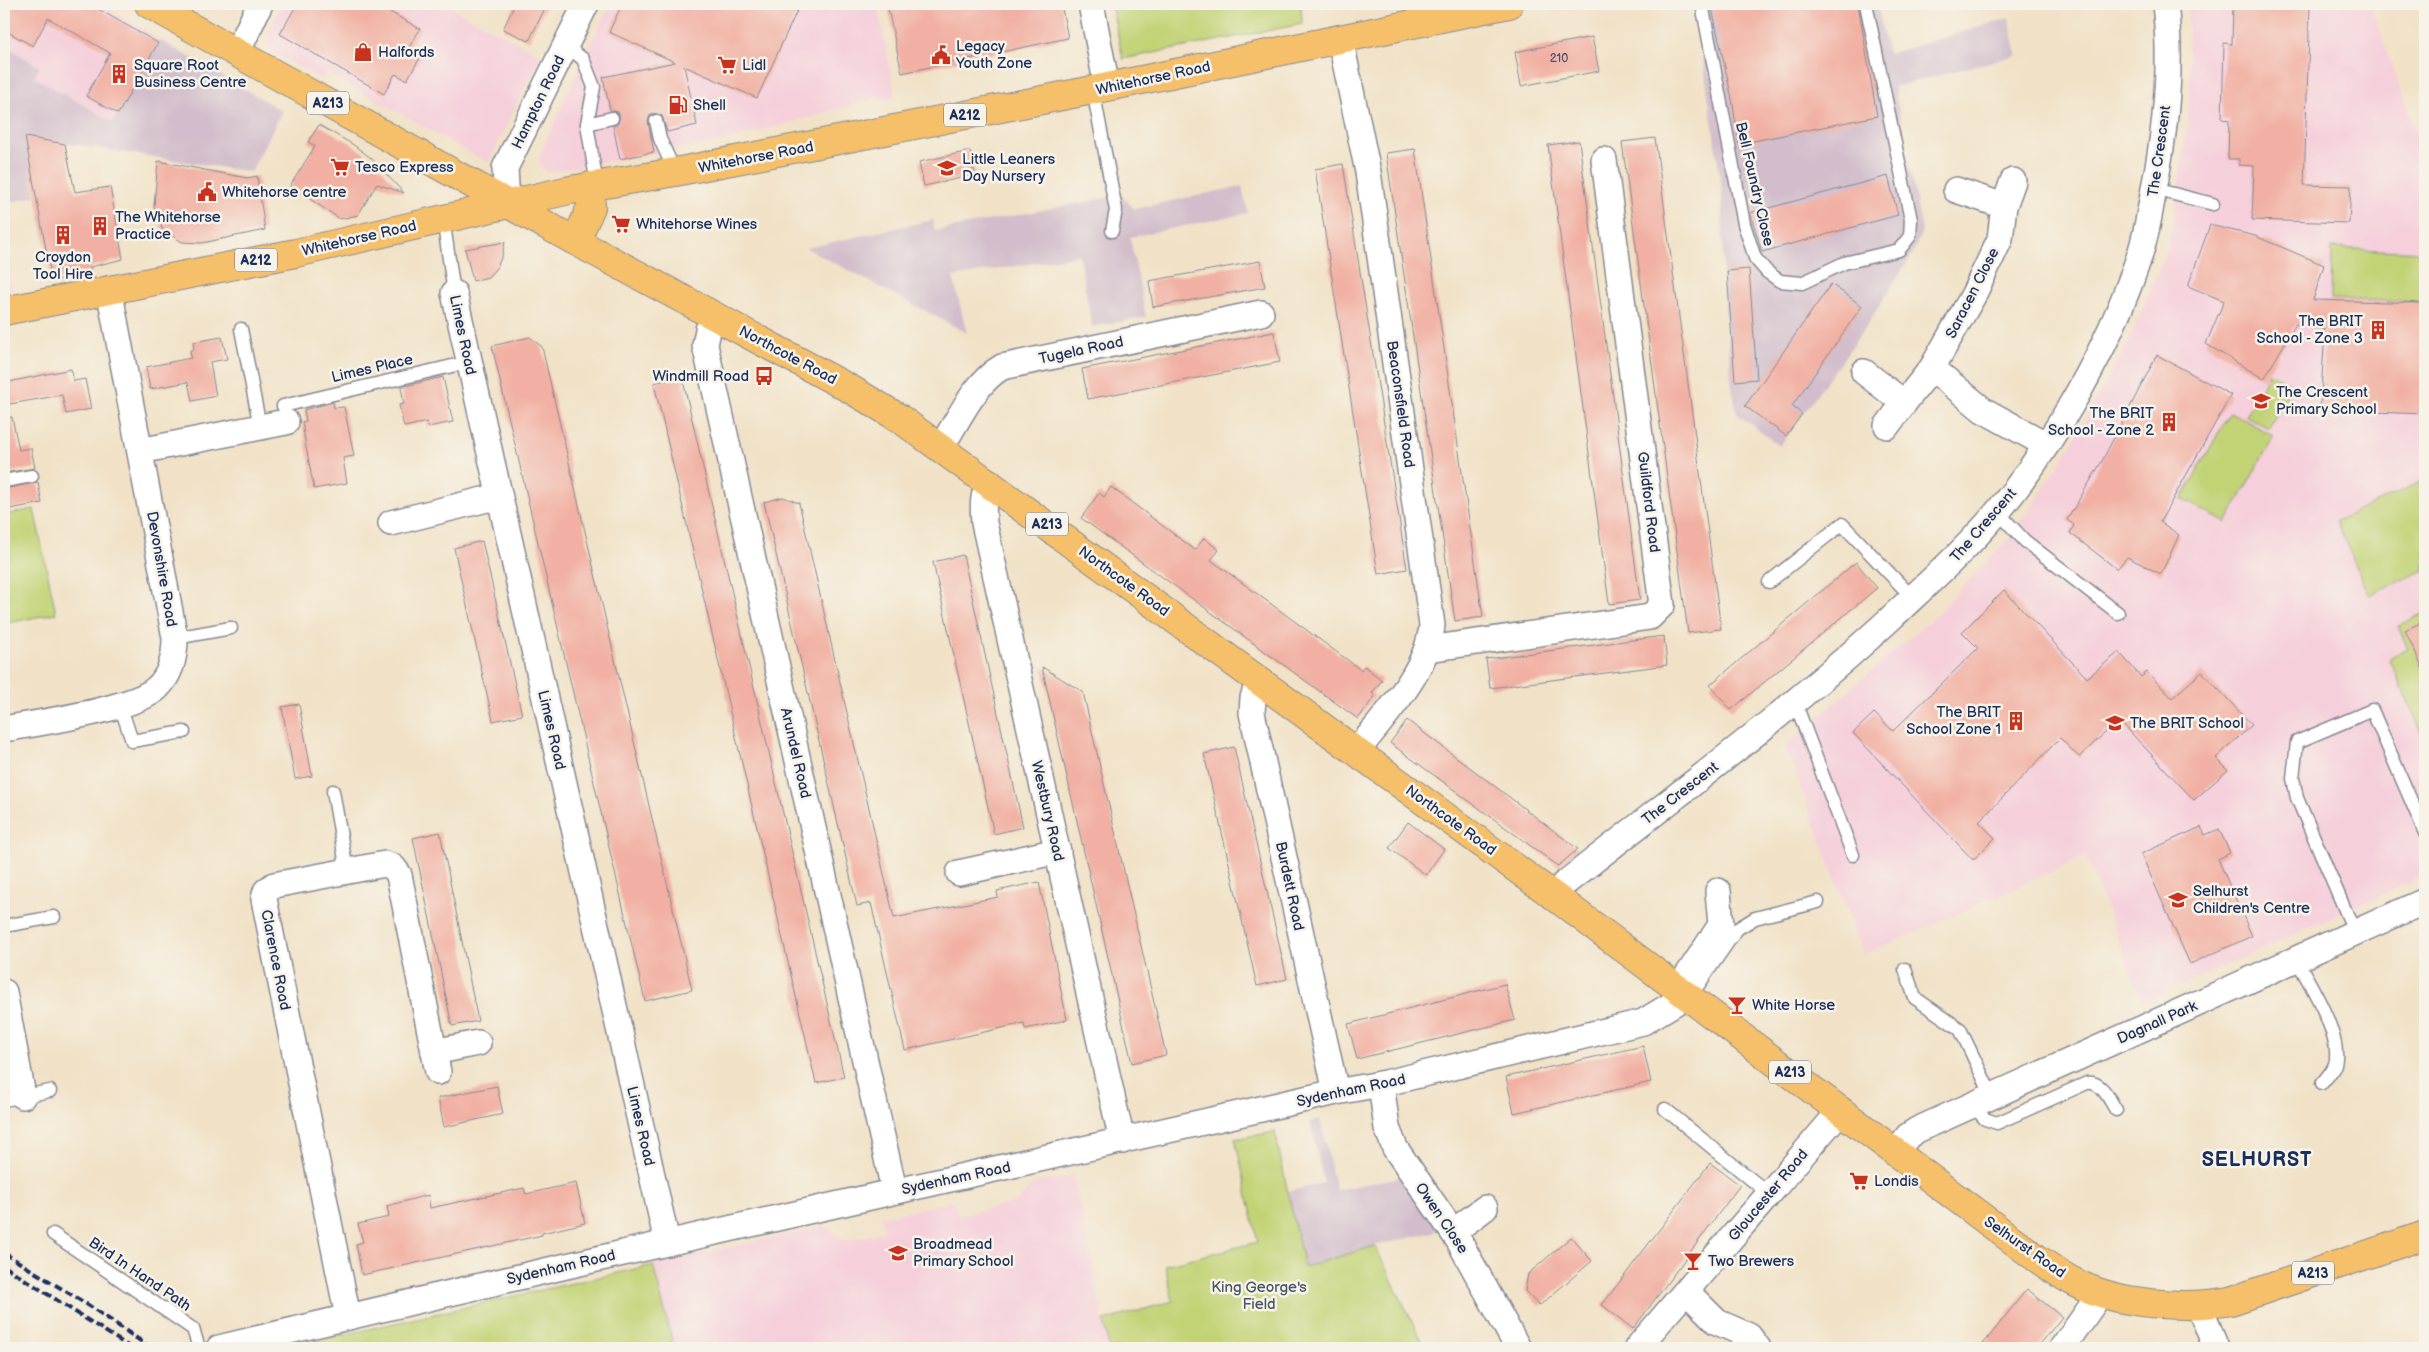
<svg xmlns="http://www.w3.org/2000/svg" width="2429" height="1352" font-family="'Balsamiq Sans',sans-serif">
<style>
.built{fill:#f5cfda}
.industrial{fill:#d1bdcb}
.green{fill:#c2d376;stroke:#6e816a}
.building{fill:#f1b0a3}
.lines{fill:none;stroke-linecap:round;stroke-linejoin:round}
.lane-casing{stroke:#868892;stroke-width:15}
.street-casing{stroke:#868892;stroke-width:28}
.primary-casing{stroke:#868892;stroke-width:30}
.lane{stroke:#fff;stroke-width:12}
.street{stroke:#fff;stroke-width:25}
.primary{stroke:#f6c06b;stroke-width:28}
.rail{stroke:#1b2f5e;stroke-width:4;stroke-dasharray:8 4;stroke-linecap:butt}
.labels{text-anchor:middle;stroke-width:5;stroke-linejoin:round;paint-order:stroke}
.number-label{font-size:12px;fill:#504f6f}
.shield{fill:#f7f3e8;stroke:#5d6a87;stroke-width:1}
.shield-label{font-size:14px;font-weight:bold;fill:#1b2f5e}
.poi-label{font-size:15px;fill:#1b2f5e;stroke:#f7f3e8;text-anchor:start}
.street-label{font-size:15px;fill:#1b2f5e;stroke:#f7f3e8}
.park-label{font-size:15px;fill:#455864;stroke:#f7f3e8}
.district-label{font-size:20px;font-weight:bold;letter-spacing:1px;fill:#1b2f5e;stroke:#f7f3e8}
</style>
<rect width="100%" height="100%" fill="#f7f3e8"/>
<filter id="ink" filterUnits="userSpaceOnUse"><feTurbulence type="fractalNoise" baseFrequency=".02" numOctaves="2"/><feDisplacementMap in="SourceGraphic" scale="10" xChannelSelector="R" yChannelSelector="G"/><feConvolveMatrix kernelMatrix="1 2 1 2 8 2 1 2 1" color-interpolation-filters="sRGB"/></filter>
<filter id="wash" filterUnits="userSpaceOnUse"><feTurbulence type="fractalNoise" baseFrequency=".0096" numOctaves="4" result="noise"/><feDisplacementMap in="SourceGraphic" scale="20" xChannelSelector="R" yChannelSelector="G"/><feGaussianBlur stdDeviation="1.12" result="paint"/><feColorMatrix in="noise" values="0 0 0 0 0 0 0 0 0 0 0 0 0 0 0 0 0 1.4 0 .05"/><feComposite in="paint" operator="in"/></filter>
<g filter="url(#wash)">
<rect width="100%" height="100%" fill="#f1e2c7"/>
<g class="built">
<path d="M4 4H98L160 40 113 122 34 77 40 66 4 45Z"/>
<path d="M282 4H444L541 55 488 163 327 72 323 80 269 50 267 35Z"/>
<path d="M611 4H877L896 98 873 99 728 140 548 172 542 169 539 161 540 155 583 59Z"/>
<path d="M2187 4H2370L2425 158V613L2398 626 2409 650 2389 659 2425 739V875L2143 1003 2086 856 1864 955 1785 746 1932 619 2012 535 2064 457 2127 345 2164 258 2173 224 2188 118 2190 86Z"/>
<path d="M4 239 13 289 4 291Z"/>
<path d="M1073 1176 1109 1348H284L825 1226 846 1241 884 1232 881 1217 954 1201 958 1216 1018 1202 1033 1183Z"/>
</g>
<g class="industrial">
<path d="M1695 4H1877L1888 54 2009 18 2017 55 1894 87 1922 231 1913 253 1863 331 1780 446 1737 414 1731 380 1723 272 1722 191Z"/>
<path d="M160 40 282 111 251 172 25 137 35 196 10 202 8 191 4 192V45L40 67 34 77 113 122Z"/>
<path d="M1242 186 1248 213 1130 237 1146 317 1092 327 1079 255 953 277 967 333 806 248 933 220 935 231 1121 195 1134 209Z"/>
<path d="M1320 1119 1336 1190 1400 1177 1438 1231 1375 1246 1304 1267 1287 1192 1324 1183 1310 1122Z"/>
</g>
<g class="green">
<path d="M1111 4H1301L1302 24 1123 59Z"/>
<path d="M2332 248 2425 252V302L2331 299Z"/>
<path d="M2269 373 2293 385 2269 428 2246 416Z"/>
<path d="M2230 412 2274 436 2226 523 2182 499Z"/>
<path d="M2425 480V570L2369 595 2336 521Z"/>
<path d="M34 509 56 613 4 624V515Z"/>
<path d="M2425 613V739L2389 659 2408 649 2398 626Z"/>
<path d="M1275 1132 1304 1267 1375 1246 1425 1348H1109L1104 1321 1173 1301 1165 1265 1258 1242 1235 1139Z"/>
<path d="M653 1265 674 1348H284Z"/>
</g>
<g id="blocks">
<g class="building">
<path d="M10 4H89L158 43 118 114 86 96 110 53 48 18 33 46 4 30V15Z"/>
<path d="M297 4H376L420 29 408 49 421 56 407 80 395 74 384 94 280 34Z"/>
<path d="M515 4H547L529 41 503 29Z"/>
<path d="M622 4H800L757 98 684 66 697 125 667 132 662 116 654 113 650 115 648 122 654 152 620 159 613 126 618 124 620 117 618 112 610 110 603 77 675 62 609 32Z"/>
<path d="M887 4H1061L1068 38 902 73Z"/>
<path d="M1711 4H1858L1877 116 1739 144 1732 99Z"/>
<path d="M2233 4H2310L2304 185 2351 186 2349 223 2252 220 2254 166 2239 165V159H2228L2229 120 2222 119 2224 43 2232 44Z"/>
<path d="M1592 37 1599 71 1521 86 1515 52Z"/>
<path d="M319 125 352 144 371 158 404 193 377 184 358 215 340 219 290 186 315 146 308 142Z"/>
<path d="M25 137 65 144 75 192 110 187 123 259 90 267 91 273 52 281Z"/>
<path d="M1655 138 1721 629 1688 633 1622 142Z"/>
<path d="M1579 141 1640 600 1609 604 1548 145Z"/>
<path d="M1415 149 1483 617 1455 621 1386 153Z"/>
<path d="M970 151 975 175 924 186 919 162Z"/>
<path d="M158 161 247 178 257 176 265 230 202 243 182 242 162 229 154 206Z"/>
<path d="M1343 164 1407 569 1378 574 1315 169Z"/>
<path d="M1888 176 1898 215 1762 252 1750 213Z"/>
<path d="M2210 225 2255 236 2324 265 2313 300 2425 303V414L2320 410 2325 330 2296 324 2264 379 2206 344 2224 301 2188 286Z"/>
<path d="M505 242 502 256 497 267 488 277 473 281 465 249Z"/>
<path d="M1260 261 1265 287 1153 307 1149 281Z"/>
<path d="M1749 269 1757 379 1735 381 1727 271Z"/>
<path d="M1831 284 1862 306 1792 406 1802 414 1786 436 1745 406Z"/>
<path d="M1274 332 1280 362 1088 399 1082 369Z"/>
<path d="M222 337 227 359 210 362 216 396 192 401 188 382 150 389 146 367 191 358 190 350H194L193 342Z"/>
<path d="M530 337 542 347 692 990 645 1001 492 346Z"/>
<path d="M2157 355 2231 395 2160 522 2179 535 2161 574 2127 557 2117 569 2070 533 2074 525 2067 520 2102 461Z"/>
<path d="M71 369 74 381 85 379 91 409 66 414 62 395 4 405V383Z"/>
<path d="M682 376 844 1077 816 1083 654 383Z"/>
<path d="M443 377 453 422 428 427 427 422 404 427 399 405 404 404 401 387Z"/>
<path d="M333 402 334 408 344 407 354 456 343 458 347 483 314 489 306 447 302 422 306 421 304 410Z"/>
<path d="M12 417 19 450 31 448 35 468 4 473V418Z"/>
<path d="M38 482 42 503 4 510V489Z"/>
<path d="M1111 487 1195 550 1204 538 1219 550 1211 560 1361 670 1364 666 1382 680 1372 693 1375 696 1358 719 1081 518 1099 493 1104 497Z"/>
<path d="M783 497 799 503 894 918 998 897 997 891 1039 882 1067 1020 1025 1029 1024 1023 905 1050 871 903 857 906 764 502Z"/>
<path d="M482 541 522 715 493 721 454 548Z"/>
<path d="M963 555 1023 827 994 834 933 562Z"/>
<path d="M1856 562 1877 588 1731 710 1710 685Z"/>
<path d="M2004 590 2087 678 2119 652 2141 677 2147 672 2172 698 2202 672 2252 725 2216 758 2228 770 2194 800 2119 720 2079 757 2060 738 1979 822 1995 838 1973 860 1853 733 1874 713 1893 731 1978 648 1962 632Z"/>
<path d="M2425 621V674L2405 630Z"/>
<path d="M1664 636 1667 665 1490 688 1486 659Z"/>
<path d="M1042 667 1083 692 1166 1055 1132 1063Z"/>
<path d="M299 704 312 776 295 779 282 707Z"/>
<path d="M1407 720 1578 849 1558 866 1390 743Z"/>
<path d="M1234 747 1287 979 1257 986 1204 754Z"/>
<path d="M1408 822 1444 849 1426 875 1389 848Z"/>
<path d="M2201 827 2205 835 2219 829 2230 853 2218 859 2252 936 2190 964 2141 854Z"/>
<path d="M440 832 478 1021 452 1026 413 838Z"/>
<path d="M1505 984 1515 1020 1357 1059 1348 1024Z"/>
<path d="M1643 1046 1651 1082 1514 1113 1506 1077Z"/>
<path d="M497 1086 503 1114 444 1127 438 1098Z"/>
<path d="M1710 1163 1740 1185 1633 1329 1602 1305Z"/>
<path d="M576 1183 585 1223 542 1233V1235L362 1275 356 1244 363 1242 358 1224 389 1217 387 1206 428 1195 430 1208 524 1188 526 1194Z"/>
<path d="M1571 1237 1592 1261 1539 1306 1525 1291 1528 1274Z"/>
<path d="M2027 1289 2062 1317 2037 1348H1980Z"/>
</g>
</g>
</g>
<g filter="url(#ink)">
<use href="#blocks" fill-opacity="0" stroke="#868892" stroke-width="1"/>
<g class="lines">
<g class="lane-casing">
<g id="lane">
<path d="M1702 4 1744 224 1755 258 1767 272 1780 281 1802 283 1844 263 1899 250 1910 236 1911 220 1866 4"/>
<path d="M566 46 583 59 594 87 587 124"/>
<path d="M1093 90 1116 210 1112 231"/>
<path d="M656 121 660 139 675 172"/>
<path d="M597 185 587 124 612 118"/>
<path d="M2154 189 2213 204"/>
<path d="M443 218 454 293"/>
<path d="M241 329 260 427"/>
<path d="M283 406 469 362"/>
<path d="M4 481 32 476"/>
<path d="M1998 512 2025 541 2118 613"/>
<path d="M1769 582 1842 524 1913 598"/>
<path d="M175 638 231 628"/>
<path d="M1795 702 1853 855"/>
<path d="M120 705 132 741 184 732"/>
<path d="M333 791 347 871"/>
<path d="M4 926 54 917"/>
<path d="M2355 933 2297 798 2293 778 2297 742 2372 710 2425 833"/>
<path d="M2296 959C2309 982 2343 1037 2335 1064 2333 1071 2327 1077 2322 1083"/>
<path d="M1905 969 1915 998 1960 1029 1992 1096"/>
<path d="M1690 997 1737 929 1755 918 1818 902"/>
<path d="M4 1100 50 1091"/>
<path d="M1972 1105 1985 1119 1997 1123 2087 1083C2102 1081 2109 1099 2116 1110"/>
<path d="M1665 1109 1769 1194"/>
<path d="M53 1234 193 1329 199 1348"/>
</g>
</g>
<g class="street-casing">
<g id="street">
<path d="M1091 4 1107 87"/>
<path d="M1340 38 1368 172 1432 625C1428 671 1385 715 1357 751"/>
<path d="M237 53 260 4"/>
<path d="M507 203 505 168 586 4"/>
<path d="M2004 206 2013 181"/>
<path d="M454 293 667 1242"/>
<path d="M714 316 708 330 705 345 894 1190"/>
<path d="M1932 368 1983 410 2045 444"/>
<path d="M1864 372 1904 403 1932 368 1973 296 2000 239 2004 206 1956 190"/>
<path d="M1887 426 1904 403"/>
<path d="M941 447C958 421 974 383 1002 367L1261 313"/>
<path d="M140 451 286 422"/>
<path d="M989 482C982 496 983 508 984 523L1122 1141"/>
<path d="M391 523 499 496"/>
<path d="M1428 649 1650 617 1662 605 1604 160"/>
<path d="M1259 681 1253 698 1252 713 1336 1092"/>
<path d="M4 729C37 723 137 709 158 687 171 674 175 656 175 638L109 289"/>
<path d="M959 873 1058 851"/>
<path d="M1554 896 1564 884C1674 797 1788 713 1891 618 1928 583 1967 549 1999 510 2054 443 2108 348 2136 266 2146 239 2150 211 2155 183 2166 126 2172 61 2165 4"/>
<path d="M1679 988 1721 925 1718 891"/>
<path d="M4 992 23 1096"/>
<path d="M434 1052 478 1043"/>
<path d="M1381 1084 1387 1128 1395 1148 1459 1241 1518 1348"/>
<path d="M1896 1152 1908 1136 1917 1130 2425 901"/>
<path d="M1453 1232 1485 1208"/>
<path d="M1687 1292 1717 1322 1749 1336 1758 1348"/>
<path d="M2199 1305 2216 1348"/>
<path d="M348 1317 264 899 266 891 274 885 385 864 393 867 399 875 438 1072"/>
<path d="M219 1348C590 1258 963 1177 1336 1092L1381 1084 1643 1022 1676 1002 1684 992"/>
<path d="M1637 1348 1841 1110"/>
<path d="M2062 1348 2101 1293"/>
</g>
</g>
<g class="primary-casing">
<g id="primary">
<path d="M149 4 573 240 852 390 899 418 1554 896 2015 1242C2034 1256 2054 1272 2076 1283 2119 1305 2184 1309 2231 1301L2425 1235"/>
<path d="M576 241 591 207 590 186"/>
<path d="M4 311 296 253 565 191 675 172 1093 90 1509 4"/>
</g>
</g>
<use href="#lane" class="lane"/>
<use href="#street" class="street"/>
<use href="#primary" class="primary"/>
<g class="rail">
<path d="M4 1253 88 1305 151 1348"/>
<path d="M4 1266 131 1348"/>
</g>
</g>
</g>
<defs>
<g id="shop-bare" transform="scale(1.5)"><path d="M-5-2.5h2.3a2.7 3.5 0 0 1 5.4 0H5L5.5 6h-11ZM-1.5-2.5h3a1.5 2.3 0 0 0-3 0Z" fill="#c8321e" stroke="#f7f3e8" stroke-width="2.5" paint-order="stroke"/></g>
<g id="civic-bare" transform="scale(1.5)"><path d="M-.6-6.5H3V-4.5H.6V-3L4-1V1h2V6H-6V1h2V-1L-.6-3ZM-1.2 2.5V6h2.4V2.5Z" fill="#c8321e" stroke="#f7f3e8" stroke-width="2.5" paint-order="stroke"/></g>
<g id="supermarket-bare" transform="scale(1.5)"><path d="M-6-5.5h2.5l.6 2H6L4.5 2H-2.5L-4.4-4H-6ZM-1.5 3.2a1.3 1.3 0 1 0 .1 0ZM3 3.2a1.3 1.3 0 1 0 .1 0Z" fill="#c8321e" stroke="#f7f3e8" stroke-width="2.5" paint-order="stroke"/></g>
<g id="building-bare" transform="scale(1.5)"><path d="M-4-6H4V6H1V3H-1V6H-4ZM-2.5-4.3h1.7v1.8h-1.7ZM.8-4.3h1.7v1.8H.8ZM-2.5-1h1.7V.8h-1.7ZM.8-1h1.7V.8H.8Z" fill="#c8321e" stroke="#f7f3e8" stroke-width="2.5" paint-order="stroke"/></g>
<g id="fuel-bare" transform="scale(1.5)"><path d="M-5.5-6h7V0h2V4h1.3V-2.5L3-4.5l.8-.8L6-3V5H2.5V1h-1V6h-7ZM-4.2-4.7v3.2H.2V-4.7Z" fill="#c8321e" stroke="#f7f3e8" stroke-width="2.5" paint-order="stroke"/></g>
<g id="school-bare" transform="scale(1.5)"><path d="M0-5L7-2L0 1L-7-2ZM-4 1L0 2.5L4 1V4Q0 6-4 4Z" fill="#c8321e" stroke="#f7f3e8" stroke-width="2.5" paint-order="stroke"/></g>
<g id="bus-bare" transform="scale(1.5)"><path d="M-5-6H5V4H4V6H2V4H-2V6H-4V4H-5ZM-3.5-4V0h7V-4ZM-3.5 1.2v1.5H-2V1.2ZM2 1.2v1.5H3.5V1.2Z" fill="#c8321e" stroke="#f7f3e8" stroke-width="2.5" paint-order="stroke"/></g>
<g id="bar-bare" transform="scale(1.5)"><path d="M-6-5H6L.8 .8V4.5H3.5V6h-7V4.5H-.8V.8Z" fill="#c8321e" stroke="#f7f3e8" stroke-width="2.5" paint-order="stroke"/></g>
</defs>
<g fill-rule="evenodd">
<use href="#shop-bare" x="363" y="52"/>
<use href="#civic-bare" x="941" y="55"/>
<use href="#supermarket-bare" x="727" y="65"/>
<use href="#building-bare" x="119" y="74"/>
<use href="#fuel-bare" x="678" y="105"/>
<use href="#supermarket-bare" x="340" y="167"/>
<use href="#school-bare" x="947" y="168"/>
<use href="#civic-bare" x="207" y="192"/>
<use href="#supermarket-bare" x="621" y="224"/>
<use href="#building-bare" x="100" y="226"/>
<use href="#building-bare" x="63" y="235"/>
<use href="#building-bare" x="2378" y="330"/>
<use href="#bus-bare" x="764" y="376"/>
<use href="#school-bare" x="2261" y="401"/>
<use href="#building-bare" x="2169" y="422"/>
<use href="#building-bare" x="2016" y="721"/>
<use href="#school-bare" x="2115" y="723"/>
<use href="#school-bare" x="2178" y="900"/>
<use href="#bar-bare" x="1737" y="1005"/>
<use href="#supermarket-bare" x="1859" y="1181"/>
<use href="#school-bare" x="898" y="1253"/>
<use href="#bar-bare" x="1693" y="1261"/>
</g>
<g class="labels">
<g class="number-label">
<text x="1559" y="62">210</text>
</g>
<g class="shield">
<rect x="307" y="91.5" width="42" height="23" rx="4"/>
<rect x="944" y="103.5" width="42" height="23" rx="4"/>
<rect x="235" y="248.5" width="42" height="23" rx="4"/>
<rect x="1026" y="512.5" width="42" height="23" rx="4"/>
<rect x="1769" y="1060.5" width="42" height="23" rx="4"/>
<rect x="2292" y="1261.5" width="42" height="23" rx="4"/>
</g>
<g class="shield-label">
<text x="328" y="108">A213</text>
<text x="965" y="120">A212</text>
<text x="256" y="265">A212</text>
<text x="1047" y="529">A213</text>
<text x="1790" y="1077">A213</text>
<text x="2313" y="1278">A213</text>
</g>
<g class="poi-label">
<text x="956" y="51">Legacy<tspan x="956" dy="17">Youth Zone</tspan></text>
<text x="378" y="57">Halfords</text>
<text x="134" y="70">Square Root<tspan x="134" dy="17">Business Centre</tspan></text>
<text x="742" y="70">Lidl</text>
<text x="693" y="110">Shell</text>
<text x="962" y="164">Little Leaners<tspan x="962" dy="17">Day Nursery</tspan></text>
<text x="355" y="172">Tesco Express</text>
<text x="222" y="197">Whitehorse centre</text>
<text x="115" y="222">The Whitehorse<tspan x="115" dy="17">Practice</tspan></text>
<text x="636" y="229">Whitehorse Wines</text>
<text x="63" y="262" text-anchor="middle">Croydon<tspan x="63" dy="17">Tool Hire</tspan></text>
<text x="2363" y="326" text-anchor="end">The BRIT<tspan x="2363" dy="17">School - Zone 3</tspan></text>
<text x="749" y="381" text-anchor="end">Windmill Road</text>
<text x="2276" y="397">The Crescent<tspan x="2276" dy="17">Primary School</tspan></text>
<text x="2154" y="418" text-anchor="end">The BRIT<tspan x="2154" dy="17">School - Zone 2</tspan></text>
<text x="2001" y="717" text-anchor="end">The BRIT<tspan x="2001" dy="17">School Zone 1</tspan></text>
<text x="2130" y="728">The BRIT School</text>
<text x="2193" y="896">Selhurst<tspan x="2193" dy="17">Children's Centre</tspan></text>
<text x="1752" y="1010">White Horse</text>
<text x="1874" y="1186">Londis</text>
<text x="913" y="1249">Broadmead<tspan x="913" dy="17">Primary School</tspan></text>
<text x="1708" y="1266">Two Brewers</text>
</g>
<g class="street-label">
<text transform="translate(1153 78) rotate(-12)" y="5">Whitehorse Road</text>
<text transform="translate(538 102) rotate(-64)" y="5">Hampton Road</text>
<text transform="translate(2159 151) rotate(-82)" y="5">The Crescent</text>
<text transform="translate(756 157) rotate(-11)" y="5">Whitehorse Road</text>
<text transform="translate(1755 184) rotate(77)" y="5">Bell Foundry Close</text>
<text transform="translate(359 238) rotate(-13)" y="5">Whitehorse Road</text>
<text transform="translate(1972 293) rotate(-63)" y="5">Saracen Close</text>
<text transform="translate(463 335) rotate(78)" y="5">Limes Road</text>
<text transform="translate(1081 350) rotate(-12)" y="5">Tugela Road</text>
<text transform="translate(788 355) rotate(28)" y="5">Northcote Road</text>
<text transform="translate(372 368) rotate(-13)" y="5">Limes Place</text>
<text transform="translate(1401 404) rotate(82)" y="5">Beaconsfield Road</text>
<text transform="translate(1649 502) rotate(83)" y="5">Guildford Road</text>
<text transform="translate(1983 525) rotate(-49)" y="5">The Crescent</text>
<text transform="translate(162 569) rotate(80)" y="5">Devonshire Road</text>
<text transform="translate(1124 581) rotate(36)" y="5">Northcote Road</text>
<text transform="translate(552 730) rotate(77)" y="5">Limes Road</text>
<text transform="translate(796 753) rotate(77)" y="5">Arundel Road</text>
<text transform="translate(1680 793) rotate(-38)" y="5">The Crescent</text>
<text transform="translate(1048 811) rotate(77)" y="5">Westbury Road</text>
<text transform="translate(1451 820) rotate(36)" y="5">Northcote Road</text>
<text transform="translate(1290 886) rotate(78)" y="5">Burdett Road</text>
<text transform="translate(276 960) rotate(79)" y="5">Clarence Road</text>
<text transform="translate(2157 1022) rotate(-24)" y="5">Dagnall Park</text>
<text transform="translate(1351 1090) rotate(-12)" y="5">Sydenham Road</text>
<text transform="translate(641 1126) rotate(77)" y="5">Limes Road</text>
<text transform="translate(956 1178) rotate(-12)" y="5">Sydenham Road</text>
<text transform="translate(1768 1195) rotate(-50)" y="5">Gloucester Road</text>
<text transform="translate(1442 1218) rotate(56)" y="5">Owen Close</text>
<text transform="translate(2025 1247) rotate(35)" y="5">Selhurst Road</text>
<text transform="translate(561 1267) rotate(-13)" y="5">Sydenham Road</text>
<text transform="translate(140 1274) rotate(34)" y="5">Bird In Hand Path</text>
</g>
<g class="park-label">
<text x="1259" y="1292">King George's<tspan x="1259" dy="17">Field</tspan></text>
</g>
<g class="district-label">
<text x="2257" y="1166">SELHURST</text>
</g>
</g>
<rect width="2429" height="1352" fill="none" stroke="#f7f3e8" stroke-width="20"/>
</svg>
